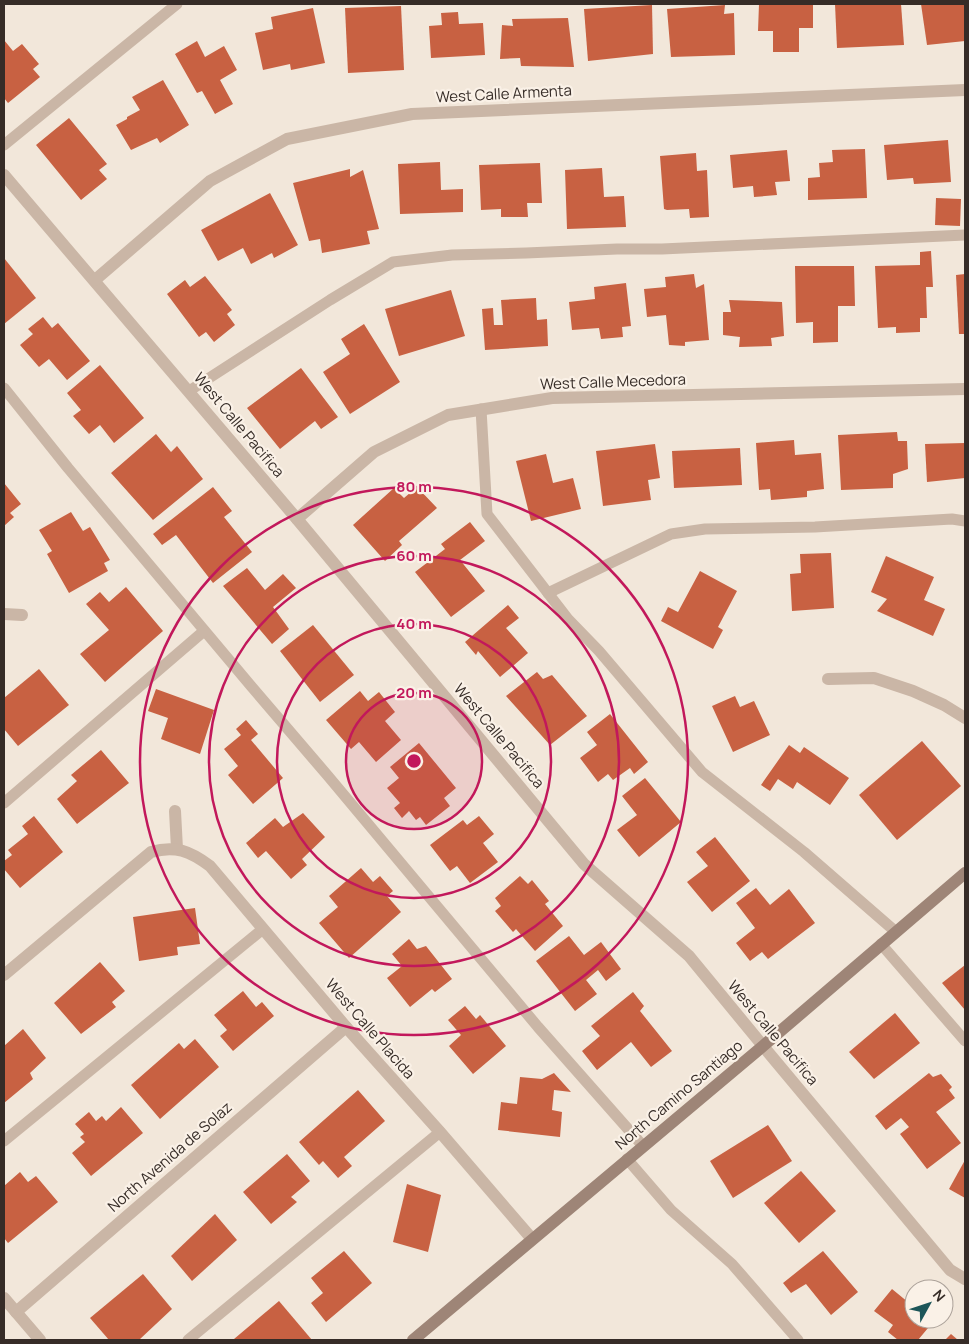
<svg xmlns="http://www.w3.org/2000/svg" width="969" height="1344" font-family="Manrope,sans-serif">
<style>
.building{fill:#c86142}
.lines{fill:none;stroke-linecap:round;stroke-linejoin:round}
.lane{stroke:#cab6a6;stroke-width:11}
.street{stroke:#cab6a6;stroke-width:12}
.secondary{stroke:#9e8577;stroke-width:12}
.ring{fill:none;stroke:#c2185b;stroke-width:2.5}
.labels{text-anchor:middle;stroke-width:4.5;stroke-linejoin:round;paint-order:stroke}
.street-label{font-size:15px;fill:#362c27;stroke:#faf1e7}
.centre{fill:#c2185b;stroke:#faf1e7;stroke-width:2.5}
.ring-label{font-size:15px;text-anchor:middle;font-weight:bold;fill:#c2185b;stroke:#faf1e7;stroke-width:4.5;stroke-linejoin:round;paint-order:stroke}
</style>
<rect width="100%" height="100%" fill="#f2e7da"/>
<g class="building">
<path d="M759 4H813V28H799V52H773V31H758Z"/>
<path d="M835 4H901L904 45 837 48Z"/>
<path d="M921 4H965V41L927 45Z"/>
<path d="M652 5 653 54 588 61 584 9Z"/>
<path d="M725 5 724 14 734 13 735 55 671 57 667 9Z"/>
<path d="M401 6 404 70 348 73 345 8Z"/>
<path d="M313 8 325 63 291 70 290 64 263 70 255 33 273 29 271 17Z"/>
<path d="M458 12 459 24 483 23 485 55 431 58 429 26 442 25 441 13Z"/>
<path d="M568 18 574 67 521 66 520 58 500 59 502 25 513 26 512 19Z"/>
<path d="M4 40 13 51 22 44 39 64 33 69 40 77 8 103 4 98Z"/>
<path d="M197 41 205 57 224 46 237 70 220 80 233 104 215 114 202 91 197 93 175 54Z"/>
<path d="M163 80 189 125 160 143 157 138 131 150 116 125 127 119V117L140 110 132 97Z"/>
<path d="M69 118 107 164 99 170 107 179 81 200 36 145Z"/>
<path d="M948 140 951 182 914 184 913 178 887 180 884 145Z"/>
<path d="M865 149 867 198 808 200V178L820 177 819 163 833 162 832 150Z"/>
<path d="M787 150 790 181 775 182 777 195 754 197 753 186 733 188 730 155Z"/>
<path d="M696 153 697 171 707 170 709 217 690 218 689 209 667 210 664 209 660 156Z"/>
<path d="M440 162 441 190 463 189V212L400 214 398 164Z"/>
<path d="M540 163 542 203H527L528 217H501V209L481 210 479 165Z"/>
<path d="M602 168 604 197 624 196 626 227 567 229 565 170Z"/>
<path d="M350 169V177L363 170 379 229 367 231 370 244 322 253 320 239 309 241 293 183Z"/>
<path d="M270 193 298 245 274 258 272 253 251 264 243 248 218 261 201 230Z"/>
<path d="M936 198 961 199 960 226 935 225Z"/>
<path d="M931 251 933 287H926L927 318H920V332L896 333V327L878 328 875 266 920 265V252Z"/>
<path d="M4 258 36 298 4 324Z"/>
<path d="M795 266H854L855 306H838V342L813 343V322L796 323Z"/>
<path d="M694 274 696 288 704 284 709 340 685 342V346L669 345 666 315 647 317 644 289 666 287 665 277Z"/>
<path d="M965 274V334H959L956 275Z"/>
<path d="M205 276 232 310 227 314 235 325 214 342 206 332 199 337 167 294 185 280 190 287Z"/>
<path d="M626 283 631 326 622 327 623 337 601 339 599 328 572 330 569 302 595 299 594 287Z"/>
<path d="M451 290 465 336 399 356 385 309Z"/>
<path d="M536 298 537 320 547 319 548 346 485 350 482 309 493 308 494 325H503L501 300Z"/>
<path d="M729 300 782 302 784 336 771 338 772 346 739 347 740 337 723 335V312H731Z"/>
<path d="M43 317 52 328 58 323 90 361 67 380 49 359 39 367 20 345 33 334 28 329Z"/>
<path d="M364 324 400 382 350 414 323 372 350 354 341 339Z"/>
<path d="M100 365 144 418 114 443 100 425 89 434 73 416 81 410 67 393Z"/>
<path d="M301 368 338 417 321 429 315 421 280 449 247 408Z"/>
<path d="M897 432 898 441H907L908 469 893 474V488L841 490 838 435Z"/>
<path d="M156 434 171 452 177 446 203 479 153 520 111 473Z"/>
<path d="M794 440 795 455 821 453 824 489 807 491V497L771 500 770 489 759 490 756 443Z"/>
<path d="M965 443V478L927 482 925 444Z"/>
<path d="M655 444 660 478 648 480 651 500 603 506 596 451Z"/>
<path d="M740 448 742 485 674 488 672 451Z"/>
<path d="M546 454 553 483 573 478 581 509 531 521 516 461Z"/>
<path d="M4 483 21 504 10 513 14 517 4 526Z"/>
<path d="M213 487 232 511 224 517 252 552 213 583 176 535 162 545 153 534Z"/>
<path d="M417 487 437 508 399 541 402 545 385 561 353 525 394 488 404 498Z"/>
<path d="M71 512 83 531 90 527 110 560 104 563 108 571 69 593 47 554 52 551 39 530Z"/>
<path d="M470 522 485 541 460 560 485 591 451 617 415 572 445 549 441 544Z"/>
<path d="M831 553 834 608 792 611 790 574 801 573 800 554Z"/>
<path d="M886 556 934 577 924 600 945 609 933 636 877 611 887 599 871 592Z"/>
<path d="M247 568 265 590 283 574 296 588 273 607 289 629 272 644 223 586Z"/>
<path d="M700 571 737 591 718 627 723 630 713 649 661 621 668 607 678 612Z"/>
<path d="M126 587 163 631 105 682 80 654 109 630 86 604 100 592 109 602Z"/>
<path d="M508 605 519 618 506 628 528 653 500 677 478 651 476 655 465 642Z"/>
<path d="M313 625 354 675 320 702 280 651Z"/>
<path d="M39 669 69 705 18 746 4 729V698Z"/>
<path d="M537 672 543 679 552 675 587 716 550 745 506 696Z"/>
<path d="M156 689 214 710 200 754 161 739 168 718 148 711Z"/>
<path d="M360 691 368 701 379 692 395 712 385 721 401 740 376 762 359 742 351 749 326 720Z"/>
<path d="M735 696 740 707 754 701 770 735 733 752 712 706Z"/>
<path d="M610 714 648 762 634 774 630 768 613 780 608 774 598 782 580 758 597 745 587 732Z"/>
<path d="M246 720 258 734 251 740 283 778 253 804 228 775 238 766 224 749 241 735 236 729Z"/>
<path d="M922 741 961 786 897 840 859 795Z"/>
<path d="M419 743 456 788 444 798 450 806 426 825 420 817 416 820 409 811 402 818 394 808 400 803 387 788 399 778 390 767Z"/>
<path d="M789 745 800 753 804 747 849 778 830 805 797 782 793 789 778 779 770 791 761 785Z"/>
<path d="M101 750 129 783 77 824 57 799 77 781 71 775Z"/>
<path d="M645 778 681 822 639 857 617 830 637 815 622 796Z"/>
<path d="M303 813 325 837 302 859 307 865 291 879 266 851 258 858 246 843 275 818 283 827Z"/>
<path d="M34 816 63 852 20 888 4 869V861L12 855 8 850 28 834 22 826Z"/>
<path d="M479 816 494 834 483 843 498 862 470 883 457 866 450 871 430 845 463 820 467 825Z"/>
<path d="M715 837 750 881 712 912 687 882 708 866 696 852Z"/>
<path d="M361 868 373 882 380 876 393 891 387 896 401 912 349 958 319 923 338 907 329 896Z"/>
<path d="M520 876 528 884 532 880 549 901 545 904 563 926 535 951 516 929 513 932 495 911 501 906 495 898Z"/>
<path d="M756 888 770 905 789 889 815 923 768 959 762 952 750 961 736 943 755 928 736 903Z"/>
<path d="M195 908 200 944 177 947 178 955 139 961 133 917Z"/>
<path d="M569 936 584 955 601 942 621 969 606 981 598 970 586 980 597 994 575 1011 536 961Z"/>
<path d="M409 939 417 949 426 946 452 979 435 992 432 989 410 1007 387 978 402 966 392 954Z"/>
<path d="M100 962 125 991 112 1002 116 1007 81 1034 54 1003Z"/>
<path d="M965 965V1010L942 983Z"/>
<path d="M243 991 256 1007 262 1002 274 1016 233 1051 220 1036 227 1030 214 1015Z"/>
<path d="M633 992 644 1006 640 1011 672 1051 651 1067 631 1042 597 1070 582 1051 600 1036 591 1026Z"/>
<path d="M465 1006 476 1019 480 1015 506 1046 473 1074 449 1046 461 1035 448 1020Z"/>
<path d="M895 1013 920 1043 874 1079 849 1052Z"/>
<path d="M23 1029 46 1058 30 1073 33 1079 4 1103V1046Z"/>
<path d="M195 1039 219 1067 160 1119 131 1085 179 1043 184 1049Z"/>
<path d="M554 1073 571 1092 554 1090 552 1110 562 1112 560 1137 498 1130 501 1102 517 1104 520 1077 542 1079Z"/>
<path d="M929 1073 933 1077 941 1074 952 1087 949 1090 955 1098 936 1112 961 1143 927 1169 900 1134 909 1127 901 1118 886 1130 875 1116Z"/>
<path d="M358 1090 385 1121 344 1157 352 1166 338 1178 323 1161 319 1165 299 1142Z"/>
<path d="M121 1107 143 1133 91 1176 72 1153 85 1142 80 1137 84 1134 75 1124 89 1112 96 1121 102 1116 106 1121Z"/>
<path d="M768 1125 792 1161 733 1198 710 1161Z"/>
<path d="M287 1154 310 1181 291 1197 297 1202 271 1224 243 1192Z"/>
<path d="M965 1160V1198L949 1189Z"/>
<path d="M801 1171 836 1211 799 1243 764 1203Z"/>
<path d="M20 1172 28 1182 36 1176 58 1202 8 1243 4 1238V1212L5 1211 4 1210V1186Z"/>
<path d="M407 1184 441 1195 428 1252 393 1242Z"/>
<path d="M215 1214 237 1240 192 1281 171 1256Z"/>
<path d="M344 1251 372 1283 326 1322 311 1303 323 1293 311 1278Z"/>
<path d="M823 1251 858 1292 831 1315 806 1284 791 1293 783 1283Z"/>
<path d="M143 1274 172 1309 139 1340H109L90 1318Z"/>
<path d="M892 1289 914 1307V1319H929L933 1322 918 1340H898L888 1332 893 1325 874 1311Z"/>
<path d="M279 1301 312 1340H235L234 1339Z"/>
<path d="M951 1334 958 1340H945Z"/>
</g>
<g class="lines">
<g class="lane">
<path d="M4 145 177 4"/>
<path d="M4 388 68 468 251 686 328 776 538 1027 643 1146"/>
<path d="M189 391 330 300 393 262 452 255 526 253 617 249H662L965 235"/>
<path d="M481 409 487 514 568 619 599 651 702 772 804 852 896 932"/>
<path d="M548 593 671 534 705 529 815 527 952 519 965 521"/>
<path d="M4 803 204 631"/>
<path d="M881 944 965 1041"/>
<path d="M4 1141 263 929"/>
<path d="M627 1159 671 1210 732 1264 798 1340"/>
<path d="M188 1340 440 1132"/>
</g>
<g class="street">
<path d="M4 175 297 519 584 864 689 956 763 1046 950 1270 965 1279"/>
<path d="M95 280 210 181 287 139 412 114 965 90"/>
<path d="M297 519 374 452 448 415 552 398 965 389"/>
<path d="M4 614 22 615"/>
<path d="M828 679 874 678 913 691 944 705 965 718"/>
<path d="M175 811 177 849"/>
<path d="M4 975 151 852C175 845 190 851 210 866L346 1027 440 1132 532 1239"/>
<path d="M4 1298 40 1340"/>
<path d="M16 1312 346 1027"/>
</g>
<path class="secondary" d="M413 1340 763 1046 965 873"/>
</g>
<circle cx="414" cy="761" r="68" fill="#c2185b" fill-opacity=".12"/>
<g class="ring">
<circle cx="414" cy="761" r="68"/>
<circle cx="414" cy="761" r="137"/>
<circle cx="414" cy="761" r="205"/>
<circle cx="414" cy="761" r="274"/>
</g>
<g class="labels">
<g class="street-label">
<text transform="translate(504 94) rotate(-3)" y="5">West Calle Armenta</text>
<text transform="translate(613 382) rotate(-2)" y="5">West Calle Mecedora</text>
<text transform="translate(239 425) rotate(50)" y="5">West Calle Pacifica</text>
<text transform="translate(499 736) rotate(50)" y="5">West Calle Pacifica</text>
<text transform="translate(370 1029) rotate(49)" y="5">West Calle Placida</text>
<text transform="translate(773 1033) rotate(50)" y="5">West Calle Pacifica</text>
<text transform="translate(679 1095) rotate(-40)" y="5">North Camino Santiago</text>
<text transform="translate(170 1157) rotate(-41)" y="5">North Avenida de Solaz</text>
</g>
</g>
<circle cx="414" cy="761" r="8" class="centre"/>
<g class="ring-label">
<text x="414" y="492">80 m</text>
<text x="414" y="561">60 m</text>
<text x="414" y="629">40 m</text>
<text x="414" y="698">20 m</text>
</g>
<rect width="969" height="1344" fill="none" stroke="#362c27" stroke-width="10"/>
<g transform="translate(929 1304) rotate(50)"><circle r="24" fill="#faf1e7" stroke="#aca29a"/>
<path d="M0-4L9 19L0 12L-9 19Z" fill="#1c5558"/>
<text y="-8" font-size="14" font-weight="bold" text-anchor="middle" fill="#362c27">N</text>
</g>
</svg>
